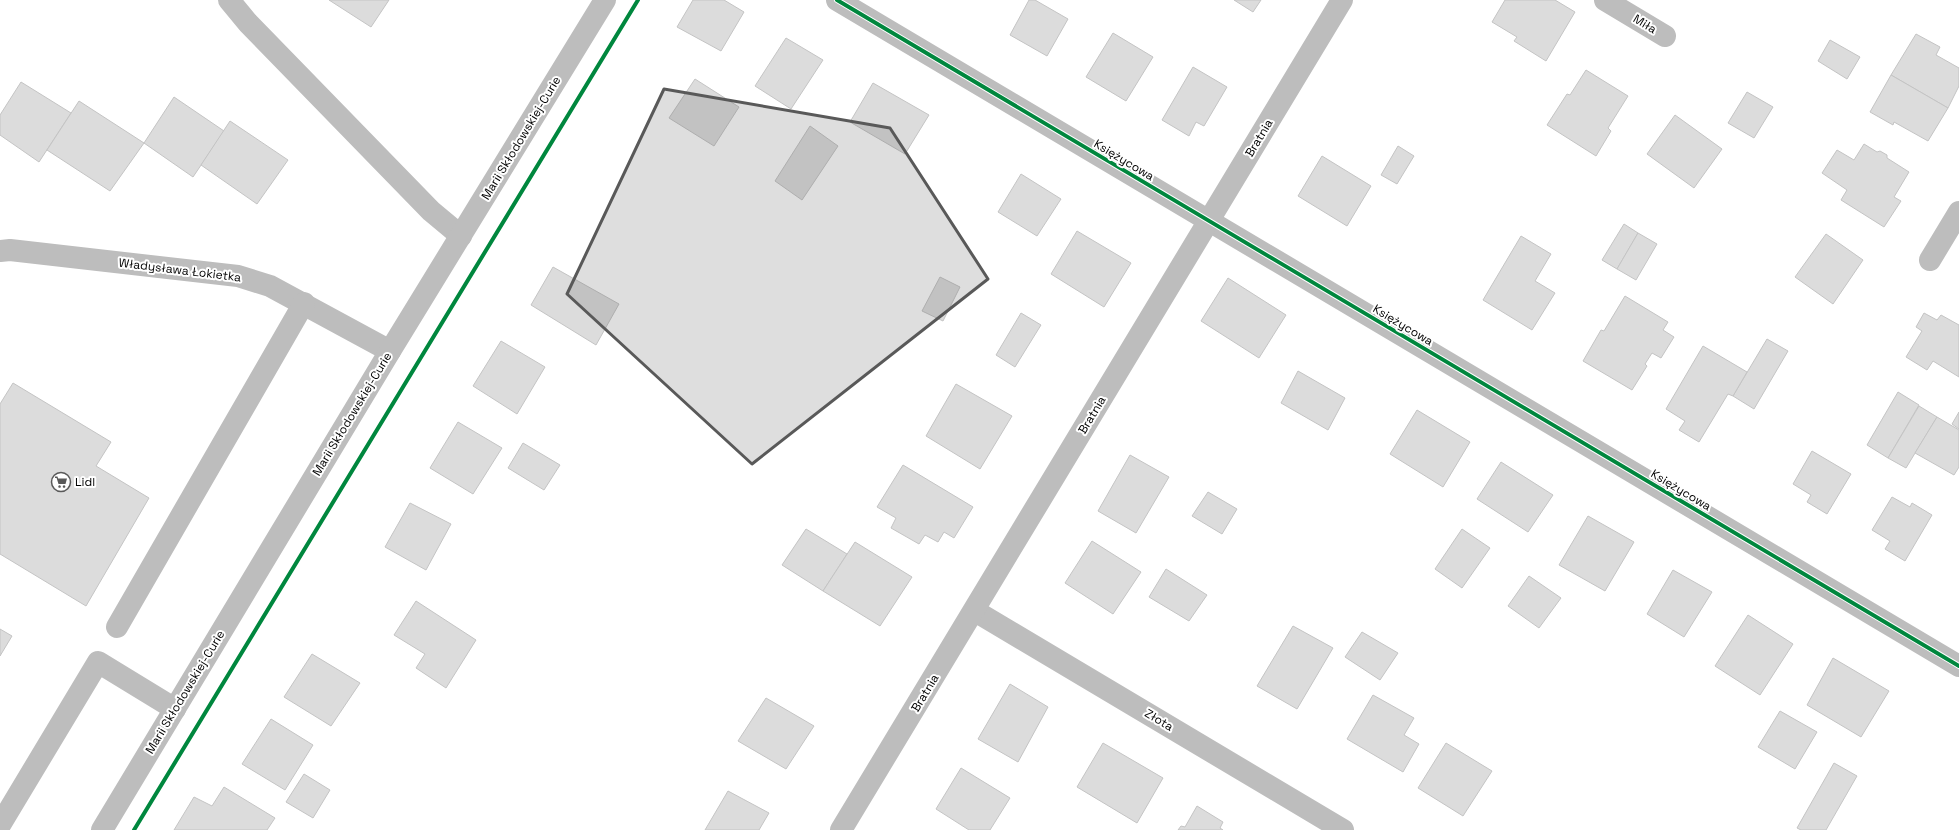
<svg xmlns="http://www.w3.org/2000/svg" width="1959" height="830" font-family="'Space Grotesk',sans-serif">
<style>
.building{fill:#dcdcdc;stroke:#c4c4c4}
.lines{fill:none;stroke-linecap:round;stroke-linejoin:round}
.minor{stroke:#bdbdbd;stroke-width:22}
.cycleway-casing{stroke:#fff;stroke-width:6}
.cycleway{stroke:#00873e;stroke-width:4}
.marked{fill:#595959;fill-opacity:0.2;stroke:#595959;stroke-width:3;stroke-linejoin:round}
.labels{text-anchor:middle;stroke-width:4;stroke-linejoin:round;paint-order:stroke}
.street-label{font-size:12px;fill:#000;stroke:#fff}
.poi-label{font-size:12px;fill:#000;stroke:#fff;text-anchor:start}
</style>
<rect width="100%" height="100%" fill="#fff"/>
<g class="building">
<path d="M329 0H389L371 27Z"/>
<path d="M693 0H724L744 12 721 51 677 27Z"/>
<path d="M1029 0H1035L1068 19 1047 56 1010 35Z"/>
<path d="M1234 0H1261L1253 12Z"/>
<path d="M1505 0H1555L1575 12 1546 61 1514 41 1517 37 1492 22Z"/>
<path d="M1113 33 1153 57 1126 101 1086 77Z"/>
<path d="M1916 34 1940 47 1936 55 1959 68V86L1948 108 1891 75Z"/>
<path d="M786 38 823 60 791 109 755 86Z"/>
<path d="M1830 40 1860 57 1847 79 1818 61Z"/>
<path d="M1193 67 1227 87 1204 126 1196 122 1189 136 1162 120Z"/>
<path d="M1586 70 1628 96 1608 128 1611 131 1596 156 1547 125 1567 94 1570 95Z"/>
<path d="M1891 75 1948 108 1928 141 1894 122 1893 125 1870 112Z"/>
<path d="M695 79 739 107 714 146 669 118Z"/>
<path d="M21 82 71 113 39 162 0 135V115Z"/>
<path d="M873 83 929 115 905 154 850 122Z"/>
<path d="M1747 92 1773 107 1754 138 1728 123Z"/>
<path d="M174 97 224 131 193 177 144 143Z"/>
<path d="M79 101 144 143 110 191 47 150Z"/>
<path d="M1675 115 1722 149 1694 188 1647 154Z"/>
<path d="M230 121 288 160 257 204 201 165Z"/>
<path d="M810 126 838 146 802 200 775 181Z"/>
<path d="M1864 144 1877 152 1880 151 1887 155V158L1909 172 1894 197 1901 201 1884 227 1841 200 1847 190 1822 173 1837 150 1854 160Z"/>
<path d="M1398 146 1414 156 1397 184 1381 175Z"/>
<path d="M1322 156 1371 186 1347 226 1298 196Z"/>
<path d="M1021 174 1061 199 1037 236 998 212Z"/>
<path d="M1624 224 1638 233 1617 269 1602 260Z"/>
<path d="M1077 231 1131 263 1104 307 1051 274Z"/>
<path d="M1638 233 1657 244 1636 280 1617 269Z"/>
<path d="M1826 234 1863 260 1833 304 1795 277Z"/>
<path d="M1521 236 1551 254 1535 281 1555 293 1532 330 1483 300Z"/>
<path d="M553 267 619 304 596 345 531 305Z"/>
<path d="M940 277 960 287 943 321 922 311Z"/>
<path d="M1228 278 1286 315 1259 358 1201 321Z"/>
<path d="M1625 296 1668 322 1663 330 1674 337 1661 358 1652 353 1645 364 1647 366 1632 390 1583 361 1601 330 1604 331Z"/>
<path d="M1021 313 1041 325 1015 367 996 355Z"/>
<path d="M1924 313 1937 320 1941 315 1959 325V377L1933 361 1927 370 1906 357 1922 331 1916 327Z"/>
<path d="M1767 339 1788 351 1754 409 1733 396Z"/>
<path d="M501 341 545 367 517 414 473 386Z"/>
<path d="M1703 346 1747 372 1733 396 1728 394 1699 442 1679 430 1685 421 1666 409Z"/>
<path d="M1298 371 1345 398 1328 430 1281 403Z"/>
<path d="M13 383 111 442 96 466 149 498 86 606 0 554V404Z"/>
<path d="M956 384 1012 416 980 469 926 436Z"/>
<path d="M1898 392 1919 405 1888 458 1867 445Z"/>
<path d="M1919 406 1937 417 1906 468 1888 458Z"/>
<path d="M1417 410 1470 442 1443 487 1390 454Z"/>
<path d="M1959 412V429L1952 424Z"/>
<path d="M1937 417 1959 430V467L1954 475 1915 453Z"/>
<path d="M458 422 502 448 473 494 430 468Z"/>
<path d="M523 443 560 465 544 490 508 468Z"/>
<path d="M1812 451 1851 474 1827 514 1807 502 1811 495 1793 484Z"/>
<path d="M1130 455 1169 477 1136 533 1098 511Z"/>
<path d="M1501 462 1553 495 1528 532 1477 499Z"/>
<path d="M903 465 973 507 954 538 944 532 938 542 925 535 919 544 891 528 896 518 877 507Z"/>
<path d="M1208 492 1237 509 1222 534 1192 516Z"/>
<path d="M1892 497 1910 507 1912 503 1932 515 1905 561 1885 549 1890 541 1872 530Z"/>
<path d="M410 503 451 524 426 570 385 547Z"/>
<path d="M1588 516 1634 542 1605 591 1559 565Z"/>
<path d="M806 529 847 554 823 591 782 565Z"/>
<path d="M1462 529 1490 548 1462 588 1435 569Z"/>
<path d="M1092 541 1141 572 1113 614 1065 583Z"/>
<path d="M855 542 912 577 880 626 823 591Z"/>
<path d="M1166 569 1207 595 1189 621 1149 597Z"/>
<path d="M1673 570 1712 592 1684 637 1647 614Z"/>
<path d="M1529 576 1561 598 1539 628 1508 606Z"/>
<path d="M416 601 476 640 446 688 416 668 425 654 394 635Z"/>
<path d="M1748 615 1793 644 1760 695 1715 666Z"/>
<path d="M1293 626 1333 648 1297 709 1257 686Z"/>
<path d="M0 629 12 636 0 656Z"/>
<path d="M1362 632 1398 653 1380 680 1345 657Z"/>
<path d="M312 654 360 683 331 726 284 697Z"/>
<path d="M1833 658 1889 691 1861 737 1807 705Z"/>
<path d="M1010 684 1048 707 1018 762 978 739Z"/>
<path d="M1373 695 1414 718 1404 735 1419 744 1403 772 1347 739Z"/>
<path d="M766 698 814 726 786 769 738 741Z"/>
<path d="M1780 711 1817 732 1795 769 1758 747Z"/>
<path d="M271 719 313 745 285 790 242 764Z"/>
<path d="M1103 743 1163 778 1137 823 1077 787Z"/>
<path d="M1446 743 1492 771 1463 816 1418 788Z"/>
<path d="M1834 763 1857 776 1826 830H1801L1797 828Z"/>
<path d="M961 768 1010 798 990 830H969L936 809Z"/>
<path d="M304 774 330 790 313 818 286 802Z"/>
<path d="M224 787 275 818 267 830H174L194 797 212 806Z"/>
<path d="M728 791 769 813 759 830H705Z"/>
<path d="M1197 806 1223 822 1220 828 1223 830H1178L1181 826 1185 827Z"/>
</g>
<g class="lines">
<g class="minor">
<path d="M229 0 248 23 431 211 461 236"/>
<path d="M837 0 1959 666"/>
<path d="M1605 0 1665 36"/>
<path d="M0 251 10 250 238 276 270 286 390 351"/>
<path d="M1930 260 1959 212"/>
<path d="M975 611 1343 830"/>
<path d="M117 627 304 303"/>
<path d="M0 825 98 662 175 709"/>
<path d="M102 830 390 351 605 0"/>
<path d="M841 830 1342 0"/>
</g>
<g class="cycleway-casing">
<g id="cycleway">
<path d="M837 0 1959 666"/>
<path d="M134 830 638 0"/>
</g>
</g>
<use href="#cycleway" class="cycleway"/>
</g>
<path class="marked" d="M664 89 890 128 988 279 752 464 567 294Z"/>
<defs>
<g id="supermarket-ring" transform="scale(1)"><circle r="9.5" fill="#fff" stroke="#595959" stroke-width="1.5"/><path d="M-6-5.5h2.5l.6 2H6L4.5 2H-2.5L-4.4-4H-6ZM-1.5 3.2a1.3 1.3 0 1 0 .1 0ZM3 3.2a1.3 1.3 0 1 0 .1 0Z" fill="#595959"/></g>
</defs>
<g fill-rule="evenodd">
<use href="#supermarket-ring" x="61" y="482"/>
</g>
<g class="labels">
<g class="street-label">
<text transform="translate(1645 24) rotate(31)" y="4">Miła</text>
<text transform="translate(521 138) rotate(-59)" y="4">Marii Skłodowskiej-Curie</text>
<text transform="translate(1259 138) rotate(-59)" y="4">Bratnia</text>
<text transform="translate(1124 160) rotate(31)" y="4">Księżycowa</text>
<text transform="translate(180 270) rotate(7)" y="4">Władysława Łokietka</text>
<text transform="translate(1403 325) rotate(31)" y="4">Księżycowa</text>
<text transform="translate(352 414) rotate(-59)" y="4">Marii Skłodowskiej-Curie</text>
<text transform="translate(1092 415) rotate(-59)" y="4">Bratnia</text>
<text transform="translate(1681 490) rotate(31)" y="4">Księżycowa</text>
<text transform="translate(185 692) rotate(-59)" y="4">Marii Skłodowskiej-Curie</text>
<text transform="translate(925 693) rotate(-59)" y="4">Bratnia</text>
<text transform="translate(1159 720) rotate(31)" y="4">Złota</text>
</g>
<g class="poi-label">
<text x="75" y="486">Lidl</text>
</g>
</g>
</svg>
